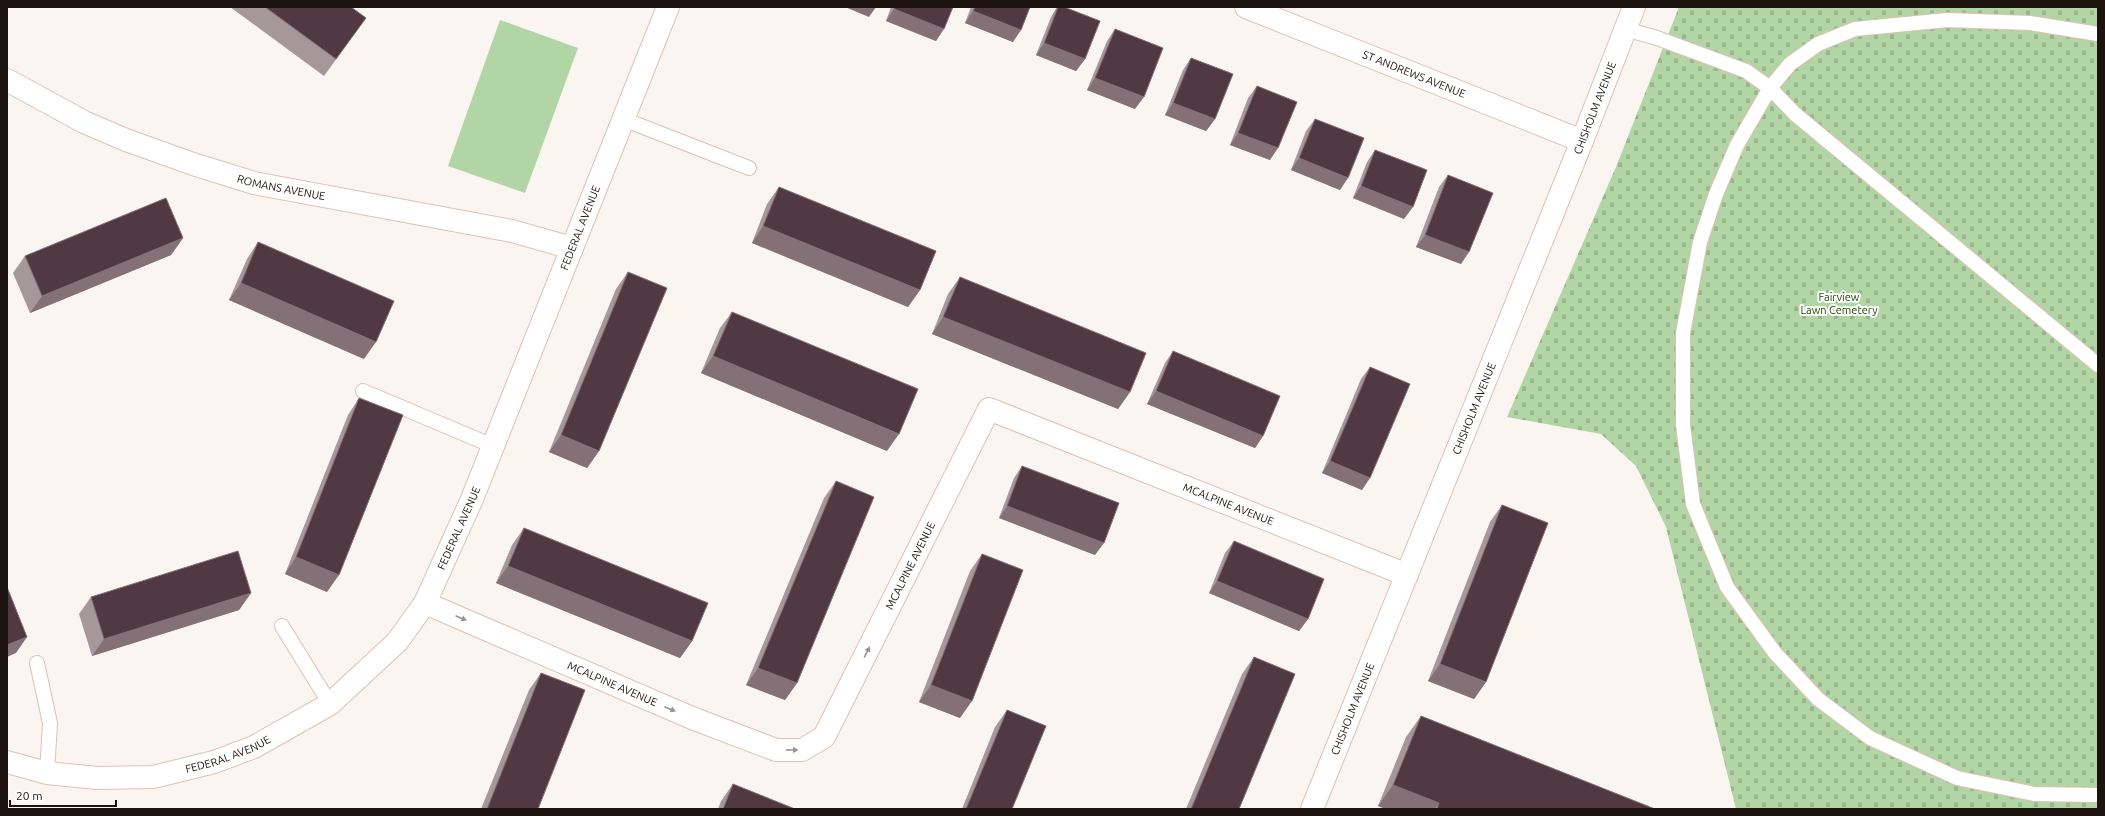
<svg xmlns="http://www.w3.org/2000/svg" width="2105" height="816" font-family="Ubuntu,sans-serif">
<style>
.cemetery{fill:url(#cemetery-stones)}
.pitch{fill:#b1d5a4}
.lines{fill:none;stroke-linecap:round;stroke-linejoin:round}
.service-casing{stroke:#ddc2b4;stroke-width:16}
.minor-casing{stroke:#ddc2b4;stroke-width:24}
.service{stroke:#fff;stroke-width:14}
.minor{stroke:#fff;stroke-width:22}
.wall{fill:#a6979b}
.shaded-wall{fill:#847178}
.building{fill:#513944;stroke:#847178}
.oneway{fill:#999493}
.labels{text-anchor:middle;stroke-width:4;stroke-linejoin:round;paint-order:stroke}
.street-label{font-size:11px;fill:#1c120e;stroke:#fff}
.park-label{font-size:11px;fill:#1e4c02;stroke:#fff}
</style>
<defs>
<pattern id="cemetery-stones" width="16" height="16" patternUnits="userSpaceOnUse"><rect width="16" height="16" fill="#b1d5a4"/><path d="M2 7V4a2 2 0 0 1 4 0v3zM10 15v-3a2 2 0 0 1 4 0v3z" fill="#98b68c"/></pattern>
</defs>
<rect width="100%" height="100%" fill="#fbf5f2"/>
<path class="cemetery" d="M1679 7H2098V809H1736L1666 527 1636 466 1601 434 1507 417 1616 167Z"/>
<path class="pitch" d="M500 20 578 48 525 193 448 166Z"/>
<g class="lines">
<g class="service-casing">
<g id="service">
<path d="M1625 29 1657 38 1746 71 1770 88 1795 114 2098 365"/>
<path d="M2098 34 2030 23 1947 20 1855 29 1818 44 1790 64 1770 88 1737 145 1716 194 1700 242 1683 333V425L1693 504 1727 587 1775 653 1818 699 1870 738 1957 778 2034 794 2098 795"/>
<path d="M623 119 749 168"/>
<path d="M363 391 493 446"/>
<path d="M282 626 330 704"/>
<path d="M37 663 50 723 47 773"/>
</g>
</g>
<g class="minor-casing">
<g id="minor">
<path id="s1" d="M1246 7 1582 141"/>
<path id="s2" d="M7 80 84 122 126 140 193 164 254 183 512 231 572 248"/>
<path id="s3" d="M425 603 692 718 776 750H802L824 737 989 409 1407 575"/>
<path id="s4" d="M7 762 47 773 97 778 153 777 214 762 254 747 330 704 397 642 425 603 472 499 668 7"/>
<path id="s5" d="M1312 809 1582 141 1634 7"/>
</g>
</g>
<use href="#service" class="service"/>
<use href="#minor" class="minor"/>
</g>
<g class="wall">
<path d="M230 7H351L366 18 324 76Z"/>
<path d="M891 7H953L936 41 886 21Z"/>
<path d="M971 7H1030L1013 42 965 23Z"/>
<path d="M1057 7H1064L1085 59 1076 71 1036 55 1051 17Z"/>
<path d="M1115 29 1135 109 1087 90 1107 41Z"/>
<path d="M1191 58 1215 119 1206 131 1165 115 1183 70Z"/>
<path d="M1257 86 1270 160 1230 145 1248 98Z"/>
<path d="M1315 119 1340 190 1291 170 1306 131Z"/>
<path d="M1375 150 1404 219 1353 198 1367 162Z"/>
<path d="M1448 175 1461 264 1416 247 1439 187Z"/>
<path d="M779 187 920 290 908 307 752 243 767 204Z"/>
<path d="M183 238 171 255 30 313 13 273 25 256Z"/>
<path d="M258 242 364 359 229 300 247 259Z"/>
<path d="M628 272 599 451 587 468 549 452 616 289Z"/>
<path d="M960 277 1130 392 1118 409 932 334 948 294Z"/>
<path d="M732 312 887 451 701 373 720 328Z"/>
<path d="M1173 351 1263 436 1255 448 1147 404 1165 363Z"/>
<path d="M1370 367 1362 490 1322 473 1361 379Z"/>
<path d="M359 398 327 592 285 574 348 415Z"/>
<path d="M1022 466 1095 555 999 518 1014 478Z"/>
<path d="M836 481 797 683 785 700 746 685 824 498Z"/>
<path d="M1502 505 1486 682 1474 699 1428 681 1490 522Z"/>
<path d="M524 528 692 641 680 658 496 583 512 545Z"/>
<path d="M1234 541 1308 619 1299 631 1209 593 1225 553Z"/>
<path d="M982 554 960 718 919 702 970 571Z"/>
<path d="M251 593 239 610 92 656 79 614 91 597Z"/>
<path d="M1254 657 1239 809H1186L1242 674Z"/>
<path d="M541 673 538 809H481L529 690Z"/>
<path d="M1007 710 1012 809H962L995 727Z"/>
<path d="M1421 716 1655 809H1386L1378 806 1406 737Z"/>
<path d="M733 784 795 809H718L721 801Z"/>
</g>
<g class="shaded-wall">
<path d="M845 7H876L869 17Z"/>
<path d="M894 9 944 29 936 41 886 21Z"/>
<path d="M973 11 1021 30 1013 42 965 23Z"/>
<path d="M1044 43 1085 59 1076 71 1036 55Z"/>
<path d="M1095 78 1144 97 1135 109 1087 90Z"/>
<path d="M1173 103 1215 119 1206 131 1165 115Z"/>
<path d="M1238 133 1278 148 1270 160 1230 145Z"/>
<path d="M1299 158 1348 178 1340 190 1291 170Z"/>
<path d="M1361 186 1413 207 1404 219 1353 198Z"/>
<path d="M763 226 920 290 908 307 752 243Z"/>
<path d="M1425 235 1469 252 1461 264 1416 247Z"/>
<path d="M183 238 171 255 30 313 42 296Z"/>
<path d="M241 283 376 342 364 359 229 300Z"/>
<path d="M943 317 1130 392 1118 409 932 334Z"/>
<path d="M713 356 899 434 887 451 701 373Z"/>
<path d="M1156 391 1263 436 1255 448 1147 404Z"/>
<path d="M561 435 599 451 587 468 549 452Z"/>
<path d="M1330 461 1370 478 1362 490 1322 473Z"/>
<path d="M1007 506 1104 543 1095 555 999 518Z"/>
<path d="M296 557 339 575 327 592 285 574Z"/>
<path d="M508 566 692 641 680 658 496 583Z"/>
<path d="M1217 581 1308 619 1299 631 1209 593Z"/>
<path d="M251 593 239 610 92 656 104 639Z"/>
<path d="M27 637 16 653 7 657V645Z"/>
<path d="M1440 664 1486 682 1474 699 1428 681Z"/>
<path d="M758 668 797 683 785 700 746 685Z"/>
<path d="M931 685 972 701 960 718 919 702Z"/>
<path d="M1393 785 1439 803 1435 809H1386L1378 806Z"/>
</g>
<g class="building">
<path d="M265 7H351L366 18 336 59Z"/>
<path d="M895 7H953L944 29 894 9Z"/>
<path d="M975 7H1030L1021 30 973 11Z"/>
<path d="M1058 7H1064L1100 21 1085 59 1044 43Z"/>
<path d="M1115 29 1163 48 1144 97 1095 78Z"/>
<path d="M1191 58 1233 74 1215 119 1173 103Z"/>
<path d="M1257 86 1297 102 1278 148 1238 133Z"/>
<path d="M1315 119 1364 138 1348 178 1299 158Z"/>
<path d="M1375 150 1427 170 1413 207 1361 186Z"/>
<path d="M1448 175 1493 193 1469 252 1425 235Z"/>
<path d="M779 187 936 251 920 290 763 226Z"/>
<path d="M166 198 183 238 42 296 25 256Z"/>
<path d="M258 242 394 301 376 342 241 283Z"/>
<path d="M628 272 667 288 599 451 561 435Z"/>
<path d="M960 277 1146 353 1130 392 943 317Z"/>
<path d="M732 312 918 389 899 434 713 356Z"/>
<path d="M1173 351 1280 396 1263 436 1156 391Z"/>
<path d="M1370 367 1410 384 1370 478 1330 461Z"/>
<path d="M359 398 403 415 339 575 296 557Z"/>
<path d="M1022 466 1119 503 1104 543 1007 506Z"/>
<path d="M836 481 874 497 797 683 758 668Z"/>
<path d="M1502 505 1548 523 1486 682 1440 664Z"/>
<path d="M524 528 708 603 692 641 508 566Z"/>
<path d="M1234 541 1324 579 1308 619 1217 581Z"/>
<path d="M238 551 251 593 104 639 91 597Z"/>
<path d="M982 554 1023 570 972 701 931 685Z"/>
<path d="M7 587 27 637 7 645Z"/>
<path d="M1254 657 1295 674 1239 809H1191Z"/>
<path d="M541 673 585 690 538 809H487Z"/>
<path d="M1007 710 1046 726 1012 809H966Z"/>
<path d="M1421 716 1655 809H1437L1439 803 1393 785Z"/>
<path d="M733 784 795 809H723Z"/>
</g>
<defs><path id="oneway-solid" d="M-6-.8H1V-3.2L6.5 0L1 3.2V.8H-6Z"/></defs>
<g class="oneway">
<use href="#oneway-solid" transform="translate(461 618) rotate(23)"/>
<use href="#oneway-solid" transform="translate(867 652) rotate(-63)"/>
<use href="#oneway-solid" transform="translate(670 709) rotate(23)"/>
<use href="#oneway-solid" transform="translate(792 750) rotate(1)"/>
</g>
<g class="labels">
<g class="street-label">
<text dy="4" stroke="none"><textPath href="#s1" startOffset="181">ST ANDREWS AVENUE</textPath></text>
<text dy="4" stroke="none"><textPath href="#s5" startOffset="756">CHISHOLM AVENUE</textPath></text>
<text dy="4" stroke="none"><textPath href="#s2" startOffset="296">ROMANS AVENUE</textPath></text>
<text dy="4" stroke="none"><textPath href="#s4" startOffset="886">FEDERAL AVENUE</textPath></text>
<text dy="4" stroke="none"><textPath href="#s5" startOffset="432">CHISHOLM AVENUE</textPath></text>
<text dy="4" stroke="none"><textPath href="#s3" startOffset="1057">MCALPINE AVENUE</textPath></text>
<text dy="4" stroke="none"><textPath href="#s4" startOffset="562">FEDERAL AVENUE</textPath></text>
<text dy="4" stroke="none"><textPath href="#s3" startOffset="624">MCALPINE AVENUE</textPath></text>
<text dy="4" stroke="none"><textPath href="#s3" startOffset="204">MCALPINE AVENUE</textPath></text>
<text dy="4" stroke="none"><textPath href="#s5" startOffset="108">CHISHOLM AVENUE</textPath></text>
<text dy="4" stroke="none"><textPath href="#s4" startOffset="226">FEDERAL AVENUE</textPath></text>
</g>
<g class="park-label">
<text x="1839" y="301">Fairview<tspan x="1839" dy="13">Lawn Cemetery</tspan></text>
</g>
</g>
<rect width="2105" height="816" fill="none" stroke="#1c120e" stroke-width="16"/>
<path d="M10 800v6h106v-6" fill="none" stroke="#1c120e" stroke-width="2"/>
<text x="16" y="800" font-size="12" fill="#1c120e" stroke="#ffffff" stroke-width="3" paint-order="stroke">20 m</text>
</svg>
